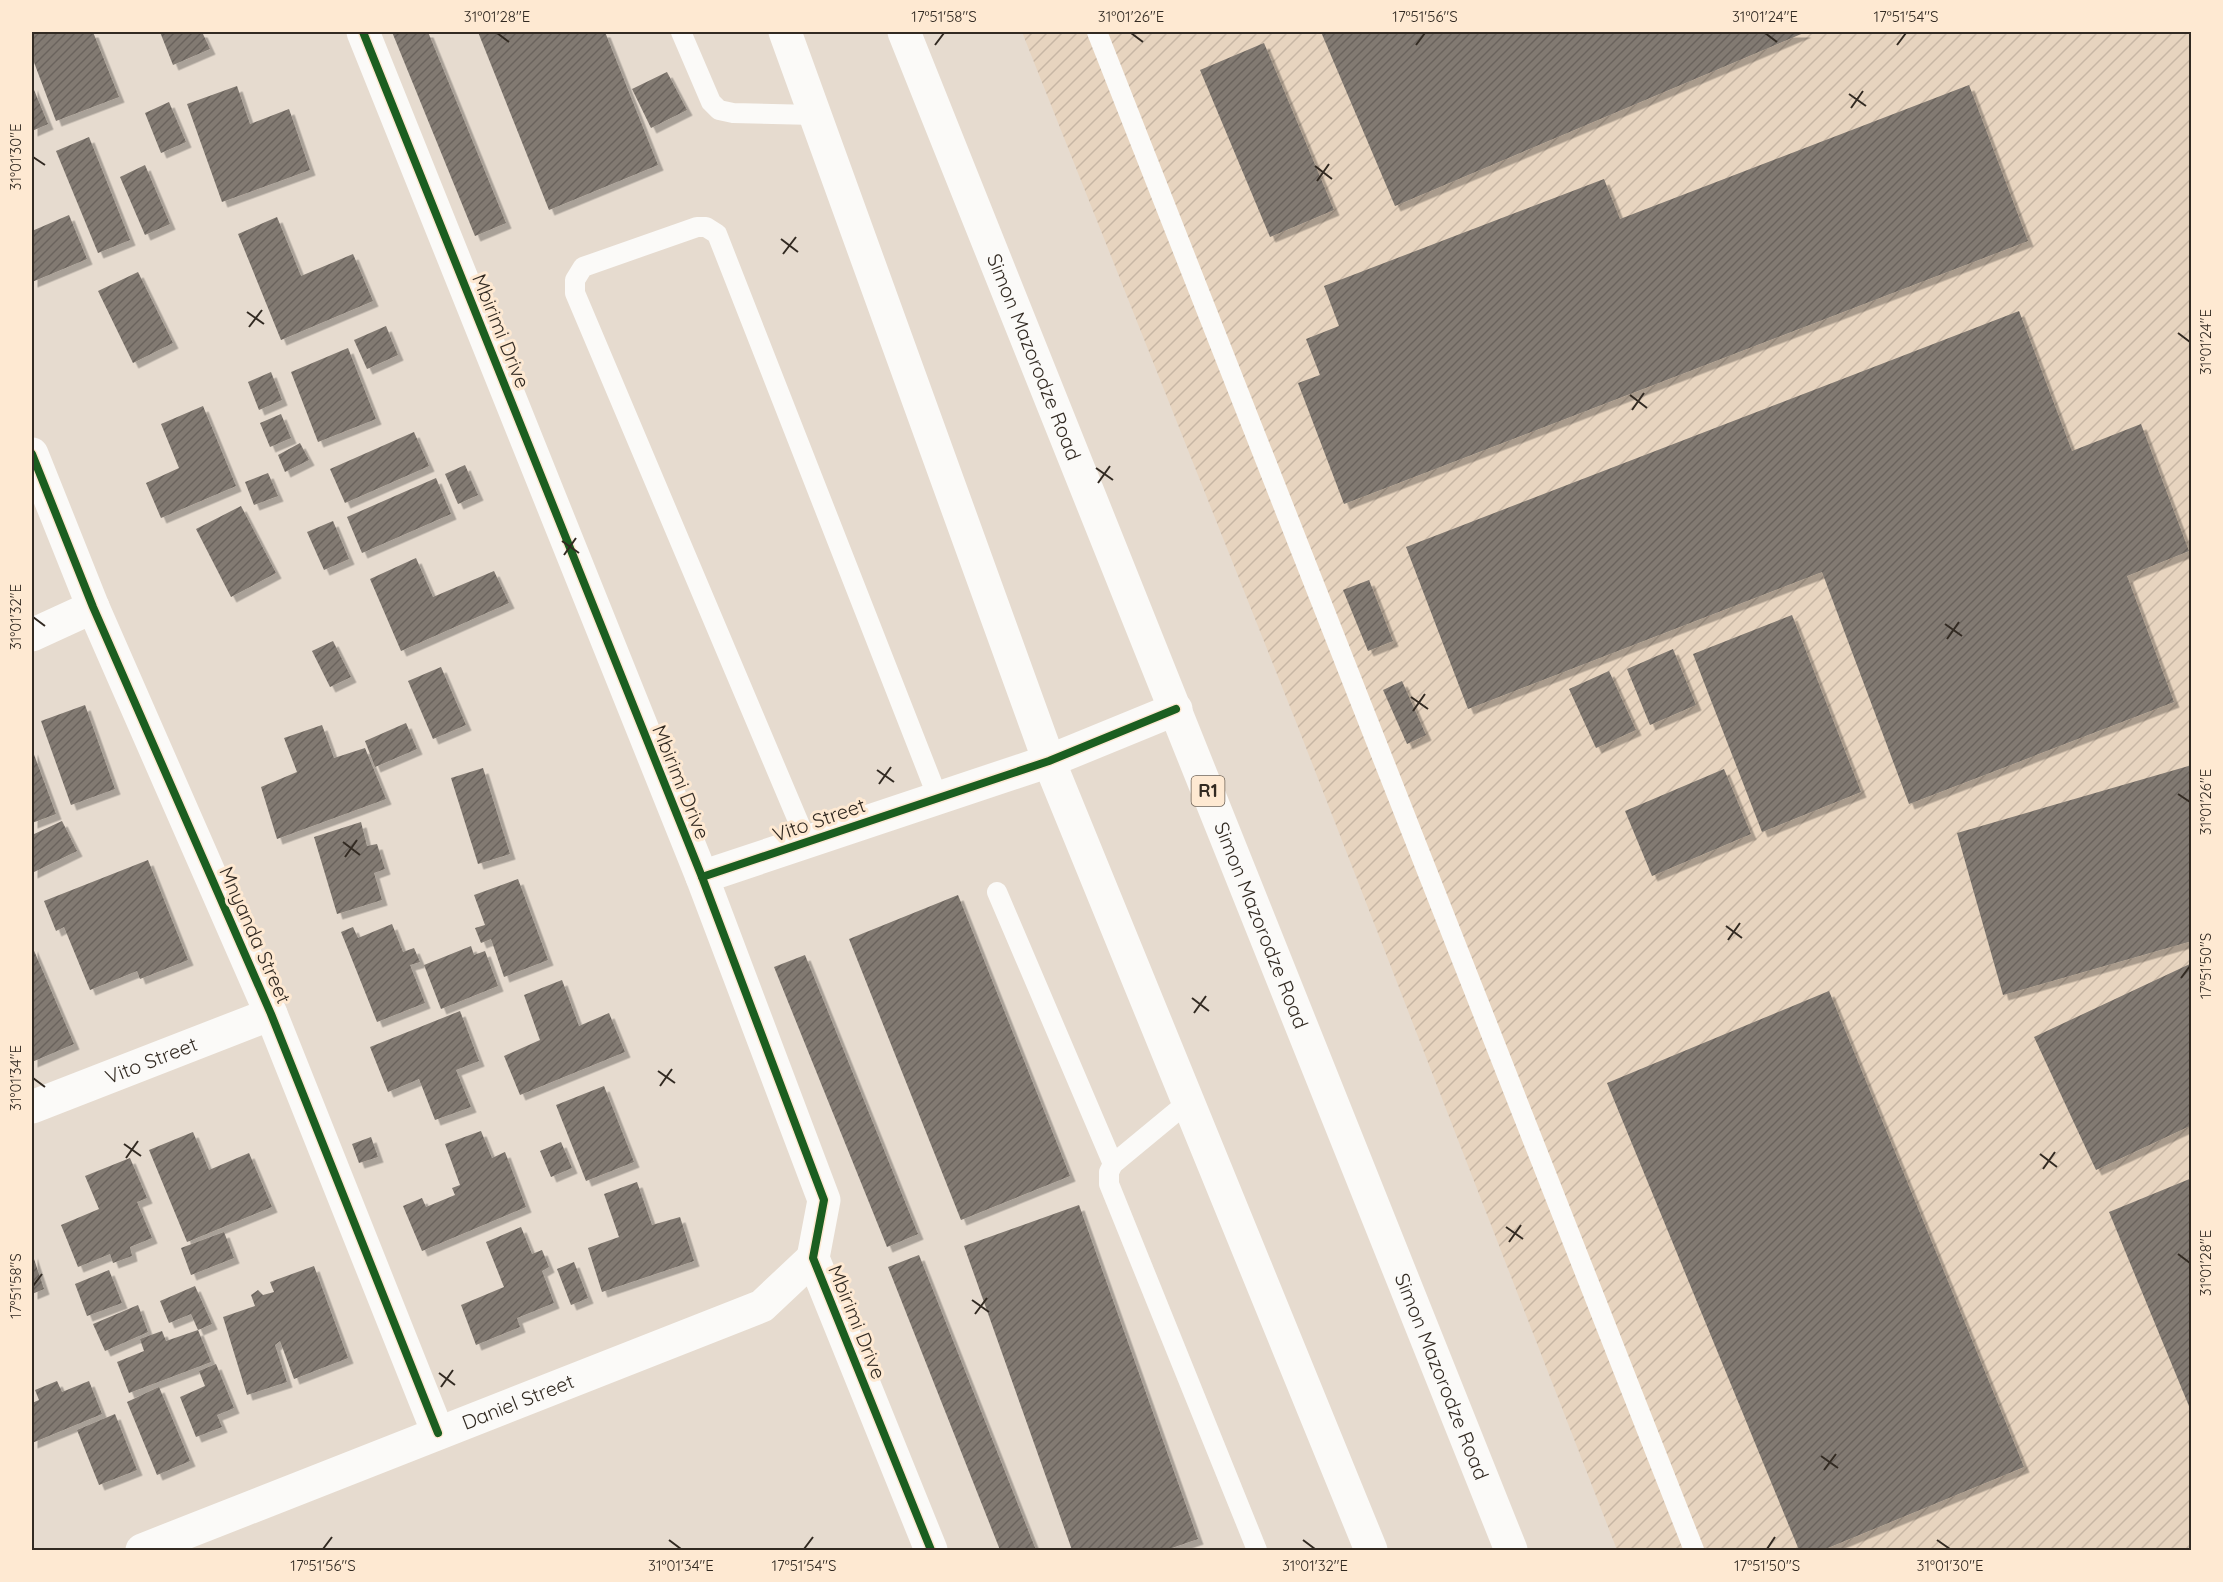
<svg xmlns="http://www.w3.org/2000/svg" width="2223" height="1582" font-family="Quicksand,sans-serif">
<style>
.industrial{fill:url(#industrial-furrows)}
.building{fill:url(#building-hatch);filter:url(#shadow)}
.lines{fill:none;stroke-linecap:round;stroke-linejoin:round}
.lane{stroke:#fbfaf8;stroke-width:20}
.street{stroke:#fbfaf8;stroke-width:33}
.highway{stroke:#fbfaf8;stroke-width:33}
.cycleway-casing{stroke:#fee9d2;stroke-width:11}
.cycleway{stroke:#1b5e20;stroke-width:8}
.ticks{fill:none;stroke:#322a22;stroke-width:2}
.labels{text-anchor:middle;stroke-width:6;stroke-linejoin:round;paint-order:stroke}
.shield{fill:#fee9d2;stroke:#6f6357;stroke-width:1.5}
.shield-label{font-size:18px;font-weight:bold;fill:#322a22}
.street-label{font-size:20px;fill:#322a22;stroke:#fee9d2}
.neatline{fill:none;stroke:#322a22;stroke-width:2}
.ticks-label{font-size:15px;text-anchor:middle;fill:#322a22}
</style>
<defs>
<pattern id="industrial-furrows" width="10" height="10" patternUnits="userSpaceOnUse" patternTransform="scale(1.5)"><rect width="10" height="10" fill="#e7d4bf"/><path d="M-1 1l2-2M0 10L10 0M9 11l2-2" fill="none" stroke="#c7b6a4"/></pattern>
<pattern id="building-hatch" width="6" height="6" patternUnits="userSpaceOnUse" patternTransform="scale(1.5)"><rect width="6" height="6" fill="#827a72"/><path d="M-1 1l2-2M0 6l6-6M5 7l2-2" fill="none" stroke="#6b645d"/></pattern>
<filter id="shadow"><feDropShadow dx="5.5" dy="5.5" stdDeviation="0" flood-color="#0004"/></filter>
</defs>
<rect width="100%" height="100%" fill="#e6dbcf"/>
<path class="industrial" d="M1022 32H2191V1550H1617L1298 727Z"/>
<g class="building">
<path d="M32 32H75L76 34 93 32 119 97 56 121 32 57Z"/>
<path d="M160 32H202L210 49 173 65Z"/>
<path d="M392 32H428L506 223 475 236Z"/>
<path d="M478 32H605L658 165 549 210Z"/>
<path d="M1321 32H1806L1395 206Z"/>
<path d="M1264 43 1334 210 1270 237 1200 70Z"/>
<path d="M667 72 687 110 651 128 632 89Z"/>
<path d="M32 85 48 124 32 131Z"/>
<path d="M1969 85 2028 241 1344 504 1298 383 1320 375 1306 339 1339 326 1324 286 1604 179 1620 219Z"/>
<path d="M237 86 250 124 289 109 310 170 222 202 187 104Z"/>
<path d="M169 102 186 142 161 153 145 113Z"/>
<path d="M89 137 130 240 98 253 56 151Z"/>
<path d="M145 165 170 224 145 235 120 177Z"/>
<path d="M69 215 87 259 32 282V231Z"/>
<path d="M277 217 301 276 353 254 373 301 281 340 238 234Z"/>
<path d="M138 272 173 343 133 363 98 291Z"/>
<path d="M2019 311 2072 451 2141 424 2189 551 2127 576 2174 702 1909 804 1822 572 1468 709 1406 547Z"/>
<path d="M386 326 398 355 367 369 354 340Z"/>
<path d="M348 348 376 419 318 442 291 372Z"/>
<path d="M271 372 282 400 259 410 248 382Z"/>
<path d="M203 406 236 486 161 518 146 483 179 468 161 424Z"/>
<path d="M281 414 291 438 270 447 260 423Z"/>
<path d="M414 432 429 466 345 503 330 469Z"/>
<path d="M300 443 309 460 285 472 278 455Z"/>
<path d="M465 465 478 495 458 504 445 474Z"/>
<path d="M268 473 278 496 254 505 245 482Z"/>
<path d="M436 478 451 514 362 553 347 517Z"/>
<path d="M241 506 276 573 231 597 196 529Z"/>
<path d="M333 521 349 559 324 570 307 532Z"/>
<path d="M416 558 433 597 494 571 509 603 401 651 370 579Z"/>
<path d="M1369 580 1393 641 1368 651 1343 590Z"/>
<path d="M1792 615 1861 792 1762 832 1693 654Z"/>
<path d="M333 641 351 677 330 687 312 651Z"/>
<path d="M1673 649 1696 705 1650 725 1627 669Z"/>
<path d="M441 667 466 725 433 739 408 681Z"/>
<path d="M1609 671 1636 730 1596 748 1569 689Z"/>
<path d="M1402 681 1426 735 1407 744 1383 690Z"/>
<path d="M85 705 115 789 71 805 41 721Z"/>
<path d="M406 723 417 749 375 767 365 741Z"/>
<path d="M322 725 334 758 365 748 386 799 277 839 261 787 297 772 284 738Z"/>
<path d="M32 749 56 814 32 823Z"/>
<path d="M2192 765V941L2003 995 1957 833Z"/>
<path d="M483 768 510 854 478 864 451 778Z"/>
<path d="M1724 769 1751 834 1652 876 1625 811Z"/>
<path d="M62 821 77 851 32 873V835Z"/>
<path d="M361 822 367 846 377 844 385 869 374 873 382 900 337 914 314 837Z"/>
<path d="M148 860 188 960 140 979 137 971 90 990 64 927 56 931 44 901Z"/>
<path d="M518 879 548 960 504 977 491 939 481 943 475 928 485 925 474 895Z"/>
<path d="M958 895 1070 1176 961 1220 849 939Z"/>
<path d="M392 924 403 952 414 948 420 962 410 965 425 1003 377 1022 341 932 353 927 358 938Z"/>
<path d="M32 946 74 1044 32 1062Z"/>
<path d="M471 946 474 955 485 951 498 986 441 1009 424 965Z"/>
<path d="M805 955 918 1234 887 1247 774 967Z"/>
<path d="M2192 963V1125L2096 1170 2034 1037Z"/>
<path d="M562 980 579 1026 609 1013 625 1052 520 1095 504 1056 540 1040 524 995Z"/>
<path d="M1829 991 2024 1467 1823 1550H1799L1607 1083Z"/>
<path d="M460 1011 479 1061 456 1070 471 1107 435 1120 419 1079 388 1092 370 1047Z"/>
<path d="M604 1086 634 1162 586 1181 556 1105Z"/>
<path d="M481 1131 492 1158 505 1152 526 1207 422 1251 403 1206 422 1198 426 1207 455 1195 452 1188 460 1185 445 1144Z"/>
<path d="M193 1132 209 1170 249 1153 272 1207 187 1242 149 1150Z"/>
<path d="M371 1137 378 1157 359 1163 352 1144Z"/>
<path d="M561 1142 572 1168 551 1177 540 1151Z"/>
<path d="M130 1158 147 1198 137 1202 152 1238 130 1247 132 1256 113 1263 110 1254 78 1267 61 1225 99 1209 85 1176Z"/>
<path d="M2192 1178V1411H2191L2109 1212Z"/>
<path d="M637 1182 652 1225 680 1217 694 1261 602 1292 588 1248 619 1237 604 1194Z"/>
<path d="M1079 1205 1198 1539 1166 1550H1072L964 1246Z"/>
<path d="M521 1227 532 1254 542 1250 549 1267 542 1271 554 1303 517 1318 520 1327 476 1345 461 1305 504 1287 486 1242Z"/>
<path d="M224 1232 234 1258 191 1275 181 1248Z"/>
<path d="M32 1253 44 1289 32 1294Z"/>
<path d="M919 1255 1036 1550H1000L888 1267Z"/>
<path d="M574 1262 588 1298 571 1305 557 1269Z"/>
<path d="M314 1266 348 1358 294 1379 280 1341 275 1345 287 1382 247 1395 223 1317 255 1306 251 1295 258 1290 263 1295 274 1292 270 1282Z"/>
<path d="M109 1270 122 1303 87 1316 75 1284Z"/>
<path d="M195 1286 212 1324 198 1330 211 1362 129 1393 117 1362 144 1351 140 1339 162 1331 166 1341 198 1330 191 1314 169 1323 160 1301Z"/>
<path d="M138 1305 148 1332 105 1351 93 1324Z"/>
<path d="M216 1364 234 1408 217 1415 222 1427 196 1437 180 1397 205 1386 199 1371Z"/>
<path d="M57 1381 62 1392 89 1381 102 1414 32 1443V1403L39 1400 35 1390Z"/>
<path d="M159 1387 190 1461 157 1475 127 1402Z"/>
<path d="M115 1414 137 1470 99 1485 77 1430Z"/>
</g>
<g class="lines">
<g class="lane">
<path d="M681 32 711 102 719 110 733 113 815 115"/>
<path d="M1097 32 1694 1550"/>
<path d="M807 842 575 293V280L583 267 697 227H706L717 234 938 798"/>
<path d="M997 892 1113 1164"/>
<path d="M1188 1102 1113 1164 1109 1172V1184L1257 1550"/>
</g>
<g class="street">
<path d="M363 32 702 877 824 1200 813 1258 931 1550"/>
<path d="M32 454 93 607 271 1014 438 1433"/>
<path d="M32 635 93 607"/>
<path d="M702 877 1049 761 1176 709"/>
<path id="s1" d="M32 1107 271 1014"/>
<path id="s2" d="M142 1550 762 1306 813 1258"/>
</g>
<g class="highway">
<path d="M785 32 1049 761 1371 1550"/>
<path id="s3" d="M904 32 1511 1550"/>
</g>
<g class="cycleway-casing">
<g id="cycleway">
<path d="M363 32 702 877 824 1200 813 1258 931 1550"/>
<path d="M32 454 93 607 271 1014 438 1433"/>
<path d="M702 877 1049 761 1176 709"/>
</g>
</g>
<use href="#cycleway" class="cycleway"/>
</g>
<path class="ticks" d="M497 33 509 42M1131 33 1143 42M1765 33 1777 42M935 45 944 33M1416 45 1425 33M1897 45 1906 33M1849 94 1866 106M1851 108 1863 91M33 157 45 165M1315 166 1332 179M1317 181 1329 164M781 239 798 252M783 254 796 237M247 312 264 324M249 327 262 310M2178 333 2190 342M1630 395 1647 408M1632 410 1644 393M1096 468 1113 480M1098 483 1110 466M562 541 579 553M564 555 576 538M33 617 45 626M1945 624 1962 636M1947 639 1959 622M1411 697 1428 709M1413 711 1425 694M877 770 894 782M879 784 891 767M2178 794 2190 802M343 842 360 855M345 857 357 840M1726 926 1742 938M1728 940 1740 923M2181 978 2190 966M1192 998 1209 1011M1194 1013 1206 996M658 1071 675 1083M33 1078 45 1087M660 1086 672 1069M124 1144 141 1156M2040 1154 2057 1167M126 1158 138 1141M2043 1169 2055 1152M1506 1227 1523 1239M1509 1242 1521 1225M2178 1254 2190 1263M33 1286 42 1274M972 1300 989 1312M975 1314 987 1298M439 1373 455 1385M441 1387 453 1370M1821 1456 1838 1468M1824 1470 1836 1454M669 1540 681 1549M1303 1540 1315 1549M1937 1540 1950 1549M323 1549 332 1537M804 1549 813 1537M1767 1549 1775 1537"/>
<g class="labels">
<rect class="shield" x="1191.5" y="776" width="33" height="30" rx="4.5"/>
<g class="shield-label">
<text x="1208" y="797">R1</text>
</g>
<g class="street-label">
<text transform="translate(501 331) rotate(68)" y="7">Mbirimi Drive</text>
<text dy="7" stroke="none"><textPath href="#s3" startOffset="350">Simon Mazorodze Road</textPath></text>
<text transform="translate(681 782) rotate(68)" y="7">Mbirimi Drive</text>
<text transform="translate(819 820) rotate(-19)" y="7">Vito Street</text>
<text dy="7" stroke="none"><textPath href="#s3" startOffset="962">Simon Mazorodze Road</textPath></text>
<text transform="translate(255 935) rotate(66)" y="7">Mnyanda Street</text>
<text dy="7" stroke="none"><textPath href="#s1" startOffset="128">Vito Street</textPath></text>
<text transform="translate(857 1322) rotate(68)" y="7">Mbirimi Drive</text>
<text dy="7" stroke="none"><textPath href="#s3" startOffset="1448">Simon Mazorodze Road</textPath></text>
<text dy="7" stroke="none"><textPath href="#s2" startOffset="404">Daniel Street</textPath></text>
</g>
</g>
<rect width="2223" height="1582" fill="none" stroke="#fee9d2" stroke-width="66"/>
<rect x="33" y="33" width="2157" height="1516" class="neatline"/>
<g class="ticks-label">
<text x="497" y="22">31°01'28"E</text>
<text x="944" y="22">17°51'58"S</text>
<text x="1131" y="22">31°01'26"E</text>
<text x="1425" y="22">17°51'56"S</text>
<text x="1765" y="22">31°01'24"E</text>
<text x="1906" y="22">17°51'54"S</text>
<text transform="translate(16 157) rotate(-90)" y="5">31°01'30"E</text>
<text transform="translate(2206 342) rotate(-90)" y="5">31°01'24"E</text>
<text transform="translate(16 617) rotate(-90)" y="5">31°01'32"E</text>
<text transform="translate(2206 802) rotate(-90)" y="5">31°01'26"E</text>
<text transform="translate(2206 966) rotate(-90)" y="5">17°51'50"S</text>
<text transform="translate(16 1078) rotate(-90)" y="5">31°01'34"E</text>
<text transform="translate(2206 1263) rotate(-90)" y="5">31°01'28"E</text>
<text transform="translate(16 1286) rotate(-90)" y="5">17°51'58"S</text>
<text x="323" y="1571">17°51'56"S</text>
<text x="681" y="1571">31°01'34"E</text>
<text x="804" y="1571">17°51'54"S</text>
<text x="1315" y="1571">31°01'32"E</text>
<text x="1767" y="1571">17°51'50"S</text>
<text x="1950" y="1571">31°01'30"E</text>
</g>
</svg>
